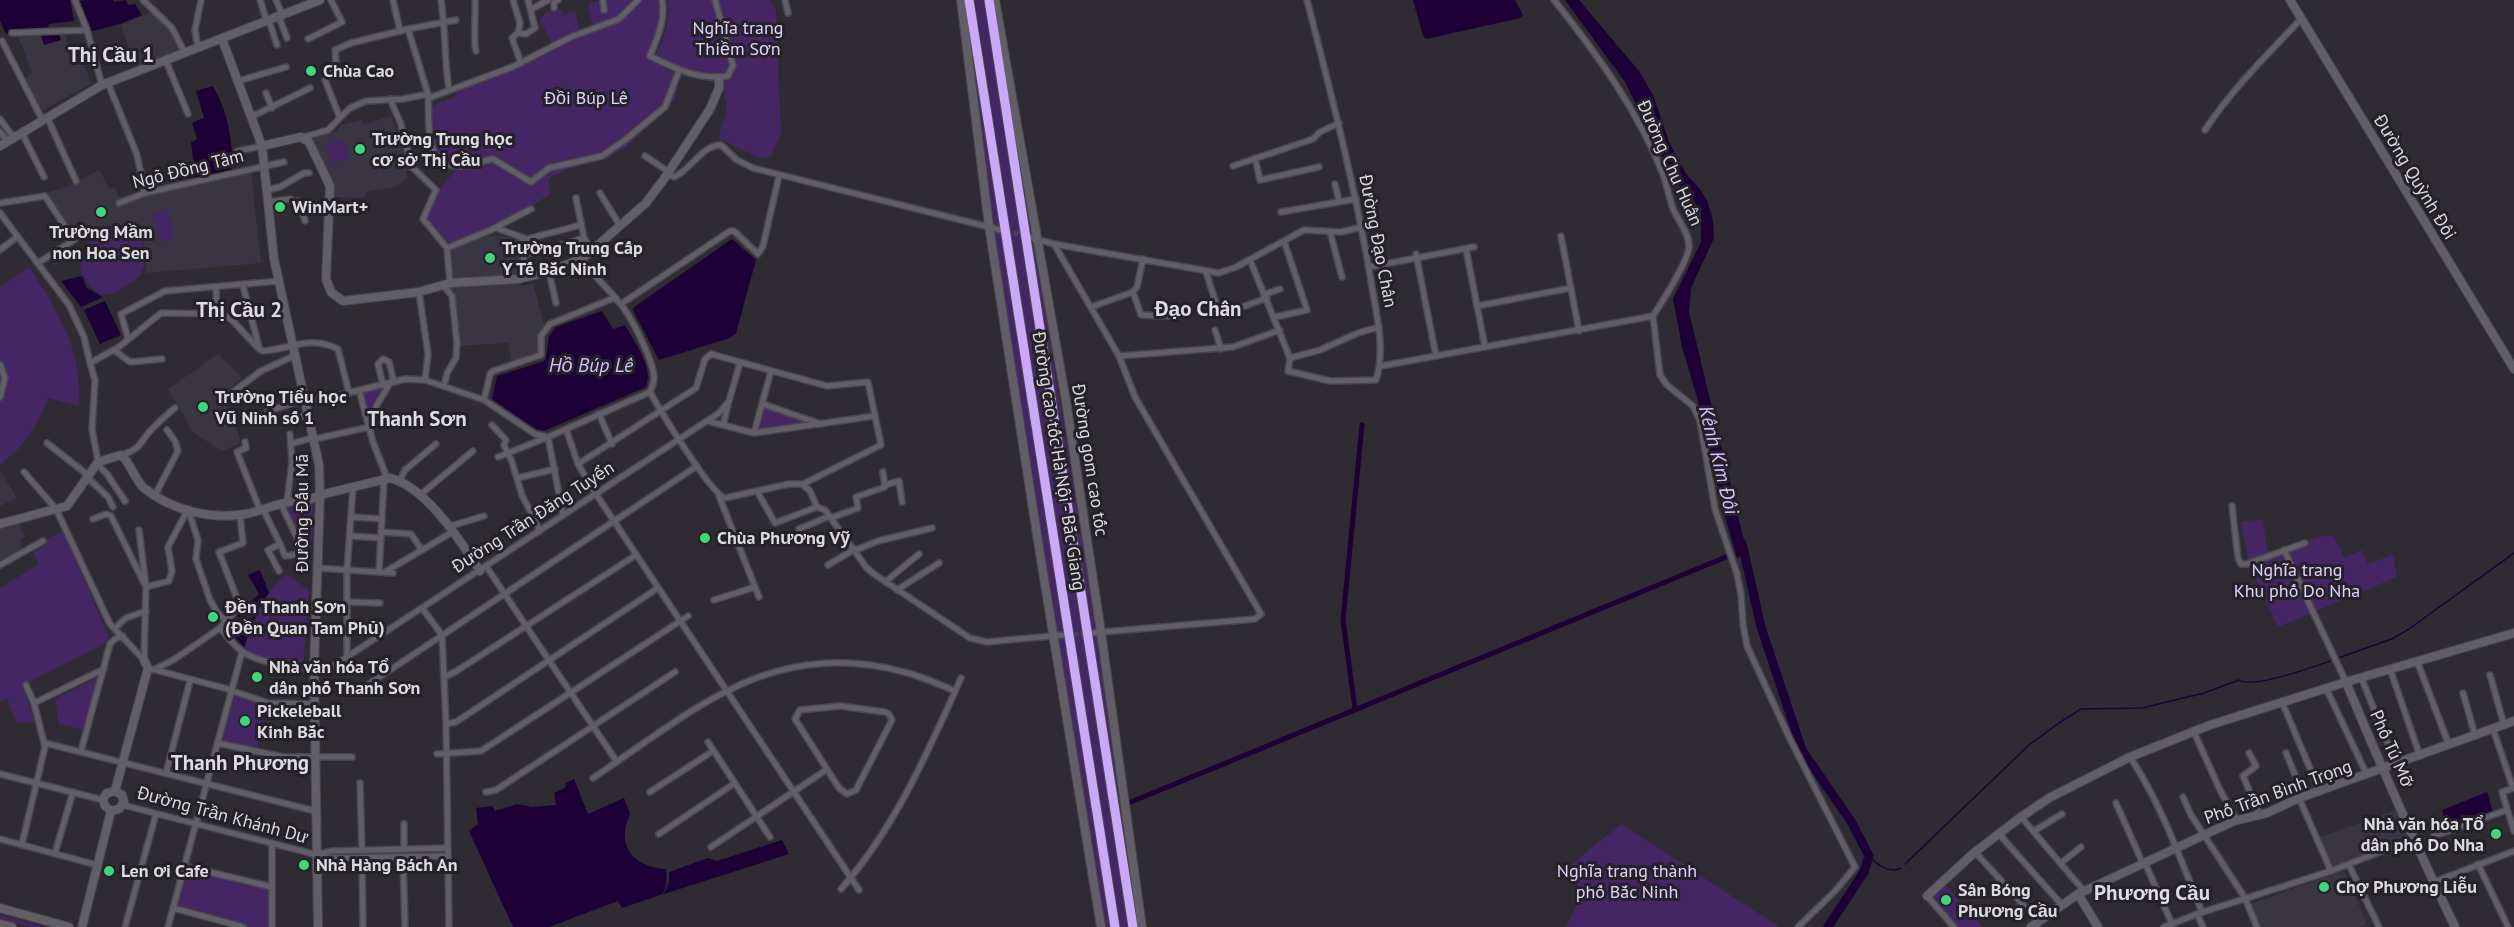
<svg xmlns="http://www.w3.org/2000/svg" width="2514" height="927" font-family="'PT Sans',sans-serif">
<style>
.built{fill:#3a3542}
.green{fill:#442665}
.water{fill:#1c0036}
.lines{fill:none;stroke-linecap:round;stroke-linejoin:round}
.stream{stroke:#1c0036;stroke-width:1.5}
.canal{stroke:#1c0036;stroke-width:5}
.river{stroke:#1c0036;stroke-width:9}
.street-tunnel{stroke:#48454d;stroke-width:5;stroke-dasharray:5 2.5;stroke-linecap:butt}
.street-casing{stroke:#49474d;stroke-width:8}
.secondary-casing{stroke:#49474d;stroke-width:10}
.highway-casing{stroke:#49474d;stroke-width:11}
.street{stroke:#615e67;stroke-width:5}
.secondary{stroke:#615e67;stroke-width:8}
.highway{stroke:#c9a9f8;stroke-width:9}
.poi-dot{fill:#40d77c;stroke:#242129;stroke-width:2}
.labels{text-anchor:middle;stroke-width:6;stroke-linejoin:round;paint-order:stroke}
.park-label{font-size:18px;fill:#e2d1fd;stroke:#242129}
.poi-label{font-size:18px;font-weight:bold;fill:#dcdadf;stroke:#242129;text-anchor:start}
.street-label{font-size:18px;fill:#dcdadf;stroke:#242129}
.water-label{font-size:20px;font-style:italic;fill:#d7bdff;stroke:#242129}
.quarter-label{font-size:21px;font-weight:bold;fill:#dedbe5;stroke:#242129}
</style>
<rect width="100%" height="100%" fill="#2e2b33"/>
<g class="built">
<path d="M153 11 170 26 184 51 140 66 137 55 132 57 121 25Z"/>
<path d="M63 31 69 47 76 49 92 83 40 112 22 81 32 73 17 33Z"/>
<path d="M391 116 406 161 407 178 395 187 366 192 365 196 361 198 334 197 332 185 313 138 336 131 341 125 361 120 363 125Z"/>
<path d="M99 170 110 189 115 188 121 199 141 194 143 197 251 171 261 263 147 273 141 224 108 226 96 230 77 242 44 194 68 186Z"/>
<path d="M489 236H502L521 240 523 275 452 280 449 249Z"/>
<path d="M520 280 522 286 533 284 536 295 544 325 538 336 539 352 511 361 508 343 456 346 450 284Z"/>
<path d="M218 354 242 378 222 395 233 418 240 439 239 444 222 451 193 432 168 389Z"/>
<path d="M0 470 17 498 0 506Z"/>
<path d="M19 522 25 538 20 540 22 551 0 563V527Z"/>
<path d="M2398 809 2409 836 2331 868 2318 838Z"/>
<path d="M2344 871 2367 923 2359 927H2260L2250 904Z"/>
</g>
<g class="green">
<path d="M608 0H664C667 21 659 40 652 60L669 71 681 74 675 99 666 110 626 147 610 157 565 170 551 177 548 181 551 194C537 203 458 248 444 241 437 237 431 225 426 219V215L440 188 458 167 455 161 444 160 428 143 427 108 457 96 454 87 511 68 552 45 540 20 546 13 560 8 563 16 575 11 581 35 595 31 588 9 591 2Z"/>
<path d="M667 0H770L776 10 781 132 771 157 759 158 718 138 727 111 722 74 685 71 656 55C663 38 672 19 667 0Z"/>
<path d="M964 0H966L1001 227 996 225 991 220Z"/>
<path d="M975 0H984L1128 927H1120Z"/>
<path d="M994 0 1033 234 1030 235Z"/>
<path d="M344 140 349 159 332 163 326 144Z"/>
<path d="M167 209 174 239 160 242 152 213Z"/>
<path d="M133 225 140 228C144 256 153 273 124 287 119 289 112 295 107 295 96 297 84 280 81 271 78 259 87 240 97 233 107 226 121 226 133 225Z"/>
<path d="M996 231 1002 234 1065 633 1056 632 994 232Z"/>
<path d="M1030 238 1034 241 1097 630 1091 631Z"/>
<path d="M29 267C57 308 84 354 79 406L48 398C37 426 25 447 0 464V287Z"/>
<path d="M382 387 384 389 369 419 362 392Z"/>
<path d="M765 408 802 419 804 423 760 430 758 426Z"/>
<path d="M313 501 312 542 300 543 284 504Z"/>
<path d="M2263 519 2267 552 2328 535 2334 536 2344 557 2362 550 2368 564 2393 555 2397 577 2278 627 2250 568 2241 522Z"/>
<path d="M63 531 110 639 97 648 23 685 35 722 17 723 7 699 0 702V588L39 564 33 553 47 544 46 539Z"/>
<path d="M287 574 309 591 303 665 270 664 243 652C252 628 264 589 287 574Z"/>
<path d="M1091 634 1098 636 1099 641 1139 927H1135Z"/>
<path d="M1062 637 1066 639 1111 927H1105L1057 640Z"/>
<path d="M97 678 85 730 59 724 55 699Z"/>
<path d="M238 696 266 706 257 749 225 741 223 737 234 698Z"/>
<path d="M1621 824 1778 926 1777 927H1566L1583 892 1565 870Z"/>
<path d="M433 852 435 854H327L328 853Z"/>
<path d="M184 866 272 887V927H243L173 908Z"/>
<path d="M1942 881 1983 927H1956L1927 894Z"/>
<path d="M0 915 44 927H31L0 919Z"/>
</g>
<g class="water">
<path d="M0 0H70L74 21 49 24 48 27 6 34 0 21Z"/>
<path d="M87 0H113L114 2 126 0 128 5 135 4 142 15 120 24 89 32 77 1Z"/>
<path d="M1413 0H1515L1523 15 1520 18 1426 39 1423 36Z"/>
<path d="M1565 0H1579L1639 71 1653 95 1669 142 1686 174 1700 189 1707 200 1713 220 1714 238 1691 288 1689 312 1747 553 1737 558 1720 499 1705 424 1682 347 1673 299 1701 242V213L1693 199 1677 184 1667 167 1625 82Z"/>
<path d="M58 31 61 40 44 45 40 32Z"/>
<path d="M213 86C225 107 231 131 232 154L227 159 233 171 179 180 176 171 194 165 191 142 197 139 192 123 204 118 196 91Z"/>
<path d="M732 239 756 260 736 333 730 338 659 360 633 310 634 307Z"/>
<path d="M82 276 87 288 103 297 81 307 61 281Z"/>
<path d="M105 301 121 335 100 344 84 310Z"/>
<path d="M602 311 613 329 625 325C634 342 654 367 646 387L544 431 536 429 492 399 497 376 542 362 546 359 549 336 556 327Z"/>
<path d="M260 570 269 593 258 609 244 647 227 628 233 620 242 619 247 622 254 616V611L250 608 244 611 243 616 238 617 236 614 259 594 248 575Z"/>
<path d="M574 779 588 814 624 798 630 814C615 846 634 867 666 869 667 879 667 885 663 894L622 908 618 901 549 927H513L469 831 478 824 476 808 492 806 495 811 517 804 532 807 556 805 554 793 565 788 566 783Z"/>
<path d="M2487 792 2493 813 2447 828 2442 810Z"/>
<path d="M782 840 789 854 664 894 669 882V872L708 858 717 861Z"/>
</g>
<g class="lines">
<g class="stream">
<path d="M2338 658 2392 639 2409 629 2514 553"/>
<path d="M1869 856C1877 865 1890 874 1901 868"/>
<path d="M1905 864 2029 745 2059 723 2081 709 2142 708 2204 693 2239 680C2252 689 2313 667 2330 661"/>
</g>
<g class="canal">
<path d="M1355 709 1343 620 1362 425"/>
<path d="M1131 802 1726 557"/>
</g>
<path class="river" d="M1742 543 1761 627 1802 750 1852 823 1869 856 1864 872 1828 927"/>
<g class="street-tunnel">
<path d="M1006 231 1026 236"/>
<path d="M1066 635 1090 633"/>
</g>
<g class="street-casing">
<g id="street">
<path d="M75 0 87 30"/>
<path d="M143 0 172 28 185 53"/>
<path d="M260 0 267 22"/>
<path d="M276 0 283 16"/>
<path d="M441 0C446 30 444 60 449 90"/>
<path d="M475 0C476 11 473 45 476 51"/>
<path d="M513 0 520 23 518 33 512 38 521 63"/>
<path d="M603 0 604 10"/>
<path d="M662 0C666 20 657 38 650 56 673 68 701 81 728 76L733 65 715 0"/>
<path d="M785 0 788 13"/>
<path d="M1554 0C1597 54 1637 109 1663 174 1667 185 1669 198 1673 209 1678 220 1690 235 1689 247 1688 262 1662 302 1653 316"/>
<path d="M554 8V2L558 0"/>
<path d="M532 9 548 0"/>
<path d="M279 17 287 38"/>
<path d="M269 21 277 45"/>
<path d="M408 29 456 20"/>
<path d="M12 33 87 30 102 85"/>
<path d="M518 33 526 34 535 28 528 0"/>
<path d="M308 39 342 22 331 0"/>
<path d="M2 41 42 119"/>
<path d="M198 48 195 30 201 0"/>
<path d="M166 61 188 114"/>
<path d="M238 81 286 67"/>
<path d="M108 83 137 155 145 193"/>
<path d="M266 93 272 108"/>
<path d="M428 94C430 117 422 163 456 166 468 167 481 161 493 159L531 182 549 168 602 156 625 140 665 107 679 71"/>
<path d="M429 98 512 67 571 37 619 19 638 0"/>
<path d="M390 99 401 124 411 166 436 190 423 219 447 248 450 283"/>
<path d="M47 117 76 181"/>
<path d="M251 117 310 88"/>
<path d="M340 118 325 80 336 61 335 50 351 43 400 31"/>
<path d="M0 119 14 138"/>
<path d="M2205 130C2233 88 2267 55 2301 19"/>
<path d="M0 132 8 142"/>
<path d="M22 133 44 177"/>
<path d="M304 137 328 130 350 108 366 101 403 99 428 94 408 29 400 31 393 0"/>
<path d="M238 151 262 146"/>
<path d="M645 156 669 172"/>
<path d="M1255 158 1260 180 1319 167"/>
<path d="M1233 166 1313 139 1320 132 1339 123"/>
<path d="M668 174 674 177C691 170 702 145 721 145L737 160 753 168 1001 230"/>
<path d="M1335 184 1339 201"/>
<path d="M266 190 280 187 304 173H309"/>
<path d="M600 193 620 226"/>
<path d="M576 198 584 238 593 251"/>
<path d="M267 202 291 199 292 202 299 201 305 221"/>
<path d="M0 203 45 196 74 240 38 263"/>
<path d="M119 203 145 193 284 162"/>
<path d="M1281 212 1356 199"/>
<path d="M0 213 69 305 84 337 90 363"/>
<path d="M496 228 527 239 581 225"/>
<path d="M1330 232 1342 277"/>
<path d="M1561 236 1579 331"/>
<path d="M1029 237 1054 244 1219 273 1236 267 1304 230 1341 232 1362 227"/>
<path d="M522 238 525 278"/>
<path d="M1054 244 1119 356 1233 347 1280 330"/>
<path d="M447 248 491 230 531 209"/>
<path d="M1466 249 1485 347"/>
<path d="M0 250 17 237"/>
<path d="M523 254 538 252 584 238"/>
<path d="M1416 254 1436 356"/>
<path d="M580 260 616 298"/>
<path d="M1250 260 1290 358 1288 371 1330 381 1376 380C1386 349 1376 313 1371 281 1355 186 1331 93 1307 0"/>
<path d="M1369 267 1474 247"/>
<path d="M549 272 556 303"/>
<path d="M1206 272 1220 315 1267 298"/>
<path d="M443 285 452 296 457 343 456 358 447 373 444 386"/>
<path d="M243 286 259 347"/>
<path d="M216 287 217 314"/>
<path d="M419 292 428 354 425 380"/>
<path d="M1133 292 1141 315 1169 316"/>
<path d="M1266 294 1280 289"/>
<path d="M621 304 730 231H734L758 254 763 246 779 176"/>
<path d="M1477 306 1571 288"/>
<path d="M1091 307 1133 292 1137 287 1143 259"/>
<path d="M1653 316 1660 375 1667 385 1693 406 1700 421 1715 509 1737 574 1741 594 1743 624 1747 646 1789 737 1855 867 1835 891 1798 927"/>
<path d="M1275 317 1307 310 1284 241"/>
<path d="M1215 330 1221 349"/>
<path d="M128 338 121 314 165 291 279 281"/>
<path d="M114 350 130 362 162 359"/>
<path d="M1290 358 1320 350 1358 333 1379 327"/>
<path d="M0 365 5 378 0 397"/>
<path d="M1381 366 1653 316"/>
<path d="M383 385 378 364 383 359 389 362 394 382"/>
<path d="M359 390 373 442 387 478"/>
<path d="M233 392 261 371 296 355"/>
<path d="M650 392C660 410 710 493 725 498L789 484H802L810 491 817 507 825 510 866 567 874 574 970 638 987 642 1062 635"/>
<path d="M307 403 405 379 425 380 484 400 535 434 548 437 650 392C652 387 654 383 654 378 654 362 627 305 614 298L550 324 541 336V355L493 371 490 374 484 400"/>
<path d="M763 404 821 424"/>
<path d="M268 411 306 399"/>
<path d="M599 414 612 444"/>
<path d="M292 419 310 414"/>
<path d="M707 421 754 433 875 416"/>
<path d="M492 425 506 440 504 445 512 462 522 495 540 531"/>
<path d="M723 425 728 405"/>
<path d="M566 429 578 464 596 494 859 890"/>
<path d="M754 433 771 371"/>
<path d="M315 439 369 427 377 405 390 383"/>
<path d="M245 442 246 448 237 452 260 510"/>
<path d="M47 443 89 476"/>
<path d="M291 444 315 437"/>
<path d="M123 455C143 446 138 445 150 431 158 423 166 415 175 408"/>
<path d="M498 457 548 437 563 515"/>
<path d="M98 462 92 429 95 380 90 363 119 347 161 313 222 314 232 320 259 349 263 351C291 349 309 335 338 349L349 393"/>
<path d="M97 464 107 474 125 501"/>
<path d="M578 464 696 388 705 359 711 354 827 386 868 382 881 445 803 484"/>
<path d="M24 472 56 509 110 624 144 660"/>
<path d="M88 478 108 497 113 507"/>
<path d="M518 478 555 469"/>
<path d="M400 480 405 470 436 444"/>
<path d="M885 485 899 481 902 502"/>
<path d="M757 491 775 523 817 507"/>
<path d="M155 495 178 451 175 441 167 430"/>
<path d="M420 495 473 451"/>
<path d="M719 496 759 597"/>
<path d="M287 502 292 462 290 434"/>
<path d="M281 504 298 540"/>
<path d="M2232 506 2238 558 2241 564H2247L2305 543"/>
<path d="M188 509 198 540 196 559 210 600 217 612 226 621"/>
<path d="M263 509 280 544 268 550 279 571"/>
<path d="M240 515 243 543 219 552 240 606 220 628C227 636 234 646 243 652 258 663 312 672 330 668L719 413 729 401 740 363"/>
<path d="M351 517 382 519"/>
<path d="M831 518 858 508 856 497 885 487 883 472"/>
<path d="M93 519 106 514 111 516 144 583"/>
<path d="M451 526 484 516"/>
<path d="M799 529 830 516"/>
<path d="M139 530 146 587 144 660"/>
<path d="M381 532 411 534 422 550"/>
<path d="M350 536 381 538"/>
<path d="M280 544 285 556 300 554"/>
<path d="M856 550 878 541 932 528"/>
<path d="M2284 550 2346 682"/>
<path d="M0 565 43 541"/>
<path d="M828 565 855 549"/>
<path d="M486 566 617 762"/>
<path d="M317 568 393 573"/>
<path d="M379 572 384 479"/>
<path d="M385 572 454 531"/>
<path d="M885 582 919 554"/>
<path d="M146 587 169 581 172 571 168 547 188 509"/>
<path d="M897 590 939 563"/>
<path d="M714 600 755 587"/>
<path d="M347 602 380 603"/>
<path d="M422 608 442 635 446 724 449 927"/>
<path d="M115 628 126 618 146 611"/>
<path d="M1091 633 1255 619 1261 614 1135 397 1119 356"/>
<path d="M347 658V570L353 487"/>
<path d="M2417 661 2449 745"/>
<path d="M148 668 224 688 268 703 314 704"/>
<path d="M2390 669 2420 756"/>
<path d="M153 670 175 659 220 628"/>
<path d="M2490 675 2504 725"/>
<path d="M444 677 455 672 636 555"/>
<path d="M2361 677 2396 764"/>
<path d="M369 684 697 466"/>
<path d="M2326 688 2367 775"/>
<path d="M2463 693 2475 735"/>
<path d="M2282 702 2320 792"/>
<path d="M34 703 104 669"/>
<path d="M840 706 885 712 889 714 892 720 856 790 847 794 839 788 795 719 800 710Z"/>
<path d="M446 724 456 722 658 588"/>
<path d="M2493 729 2513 788"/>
<path d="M2194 732 2220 790 2237 821"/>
<path d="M708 742 770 837"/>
<path d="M45 743 315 811"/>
<path d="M217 743 284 757H352"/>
<path d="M81 751 110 644 115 639 123 636"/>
<path d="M2249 753 2256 766 2243 776 2260 815"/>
<path d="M2286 753 2304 797"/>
<path d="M437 754 481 751 688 616"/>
<path d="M2130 757C2162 805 2180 859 2202 912"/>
<path d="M166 773 190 681"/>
<path d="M0 774 103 800"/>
<path d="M593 778C696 709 771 637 904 672 921 676 938 684 955 691"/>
<path d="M360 783 362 850"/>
<path d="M2514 788 2502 792 2514 831"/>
<path d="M486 792 496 790 675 672"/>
<path d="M650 792 713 751"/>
<path d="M2183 797 2191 815 2245 898 2257 927"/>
<path d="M2299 798 2331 871"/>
<path d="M2116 803 2143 864"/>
<path d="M123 805 329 858 448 856"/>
<path d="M2021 817 2084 891"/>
<path d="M404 824V849"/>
<path d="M2034 831 2062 814"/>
<path d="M659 834 735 783"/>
<path d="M1999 834 2062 905"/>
<path d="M2434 836 2507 810"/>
<path d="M0 839 97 865"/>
<path d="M22 844 45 747 34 703 26 685"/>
<path d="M711 847 826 770"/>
<path d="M1975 852 2038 921"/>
<path d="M55 853 73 792"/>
<path d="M318 854 332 851 448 848"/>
<path d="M362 857 363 927"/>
<path d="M403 857 405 927"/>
<path d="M2061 863 2081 847"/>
<path d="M2145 863 2172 924"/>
<path d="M2478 864 2508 927"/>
<path d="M2349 865 2379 927"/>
<path d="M184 866 272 887"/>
<path d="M2434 882 2514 851"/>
<path d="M841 889C895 828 928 752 961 678"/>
<path d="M1927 896 1954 927"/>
<path d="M173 908 243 927"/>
<path d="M2197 914 2203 927"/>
<path d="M125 927 156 814"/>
<path d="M168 927 242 652"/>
<path d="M272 927V845"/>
<path d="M2164 927 2197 914 2331 871 2415 838"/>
</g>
</g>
<g class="secondary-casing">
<g id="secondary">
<path d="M961 0 989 226 1040 554 1101 927"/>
<path d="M995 0 1066 401 1101 632 1142 927"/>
<path d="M2290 0 2514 369"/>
<path d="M222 39 262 146 274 259 319 465 320 495 314 667 318 927"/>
<path d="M0 146 102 85 320 0"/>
<path d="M262 146 301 137 309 142 330 186 326 279 331 292 343 301 419 292 450 283 518 279 547 272 582 259 646 203 664 179 710 109 719 88V78"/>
<path d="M0 524 67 506 98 462 121 455C131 463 134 479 144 488 171 510 211 520 245 514 258 512 271 506 285 503 297 499 310 502 320 495L390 478C426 487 460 540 480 571"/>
<path d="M2346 682C2380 764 2416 846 2455 927"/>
<path d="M115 791 148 668 144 660"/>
<path d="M111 811 119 809 124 802 122 795 115 791"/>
<path d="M111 811 105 806 103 799 107 793 115 791"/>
<path d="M2078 894 2098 927"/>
<path d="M1927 896 1975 852 2021 817 2049 798 2130 757 2210 725 2346 682 2514 633"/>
<path d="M0 908 69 927"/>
<path d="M0 924 12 927"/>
<path d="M82 927 111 811"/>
<path d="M2031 927 2078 894 2234 821 2267 813 2299 798 2514 721"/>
</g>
</g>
<g class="highway-casing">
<g id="highway">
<path d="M969 0 1115 927"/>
<path d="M989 0 1133 927"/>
</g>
</g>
<use href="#street" class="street"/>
<use href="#secondary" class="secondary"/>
<use href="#highway" class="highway"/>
</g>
<g class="poi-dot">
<circle cx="311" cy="71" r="6"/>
<circle cx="360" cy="149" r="6"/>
<circle cx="280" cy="207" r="6"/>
<circle cx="101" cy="212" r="6"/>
<circle cx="490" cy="258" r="6"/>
<circle cx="203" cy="407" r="6"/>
<circle cx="705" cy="538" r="6"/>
<circle cx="213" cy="617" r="6"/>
<circle cx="257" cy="677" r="6"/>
<circle cx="245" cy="721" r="6"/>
<circle cx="2496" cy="834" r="6"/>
<circle cx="304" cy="865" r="6"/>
<circle cx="109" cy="871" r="6"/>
<circle cx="2324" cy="887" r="6"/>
<circle cx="1946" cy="900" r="6"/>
</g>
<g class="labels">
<g class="park-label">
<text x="738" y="34">Nghĩa trang<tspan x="738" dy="21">Thiềm Sơn</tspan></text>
<text x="586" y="104">Đồi Búp Lê</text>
<text x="2297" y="576">Nghĩa trang<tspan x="2297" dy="21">Khu phố Do Nha</tspan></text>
<text x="1627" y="877">Nghĩa trang thành<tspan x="1627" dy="21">phố Bắc Ninh</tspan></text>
</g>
<g class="poi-label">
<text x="323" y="77">Chùa Cao</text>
<text x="372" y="145">Trường Trung học<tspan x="372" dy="21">cơ sở Thị Cầu</tspan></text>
<text x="292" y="213">WinMart+</text>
<text x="101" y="238" text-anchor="middle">Trường Mầm<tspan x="101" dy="21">non Hoa Sen</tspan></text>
<text x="502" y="254">Trường Trung Cấp<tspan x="502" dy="21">Y Tế Bắc Ninh</tspan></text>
<text x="215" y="403">Trường Tiểu học<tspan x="215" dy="21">Vũ Ninh số 1</tspan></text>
<text x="717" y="544">Chùa Phương Vỹ</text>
<text x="225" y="613">Đền Thanh Sơn<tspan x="225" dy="21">(Đền Quan Tam Phủ)</tspan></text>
<text x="269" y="673">Nhà văn hóa Tổ<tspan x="269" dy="21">dân phố Thanh Sơn</tspan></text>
<text x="257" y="717">Pickeleball<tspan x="257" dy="21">Kinh Bắc</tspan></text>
<text x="2484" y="830" text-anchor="end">Nhà văn hóa Tổ<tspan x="2484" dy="21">dân phố Do Nha</tspan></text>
<text x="316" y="871">Nhà Hàng Bách An</text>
<text x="121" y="877">Len ơi Cafe</text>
<text x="2336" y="893">Chợ Phương Liễu</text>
<text x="1958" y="896">Sân Bóng<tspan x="1958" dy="21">Phương Cầu</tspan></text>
</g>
<g class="street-label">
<text transform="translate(1670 163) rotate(66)" y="6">Đường Chu Huân</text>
<text transform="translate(188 169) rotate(-14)" y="6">Ngõ Đồng Tâm</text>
<text transform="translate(2415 177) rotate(59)" y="6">Đường Quỳnh Đôi</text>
<text transform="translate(1378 241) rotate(79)" y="6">Đường Đạo Chân</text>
<text transform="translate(1090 460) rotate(81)" y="6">Đường gom cao tốc</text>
<text transform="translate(1059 461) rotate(81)" y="6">Đường cao tốc Hà Nội - Bắc Giang</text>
<text transform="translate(302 513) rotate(-90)" y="6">Đường Đấu Mã</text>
<text transform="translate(533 517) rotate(-33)" y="6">Đường Trần Đăng Tuyển</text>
<text transform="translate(2392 749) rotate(66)" y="6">Phố Tú Mỡ</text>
<text transform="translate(2278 792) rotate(-20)" y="6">Phố Trần Bình Trọng</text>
<text transform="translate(223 815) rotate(15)" y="6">Đường Trần Khánh Dư</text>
</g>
<g class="water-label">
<text x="591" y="372">Hồ Búp Lê</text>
<text transform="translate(1719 460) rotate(76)" y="7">Kênh Kim Đôi</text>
</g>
<g class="quarter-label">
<text x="111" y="62">Thị Cầu 1</text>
<text x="1198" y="316">Đạo Chân</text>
<text x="239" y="317">Thị Cầu 2</text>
<text x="417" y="426">Thanh Sơn</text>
<text x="240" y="770">Thanh Phương</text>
<text x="2152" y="900">Phương Cầu</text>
</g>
</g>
</svg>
